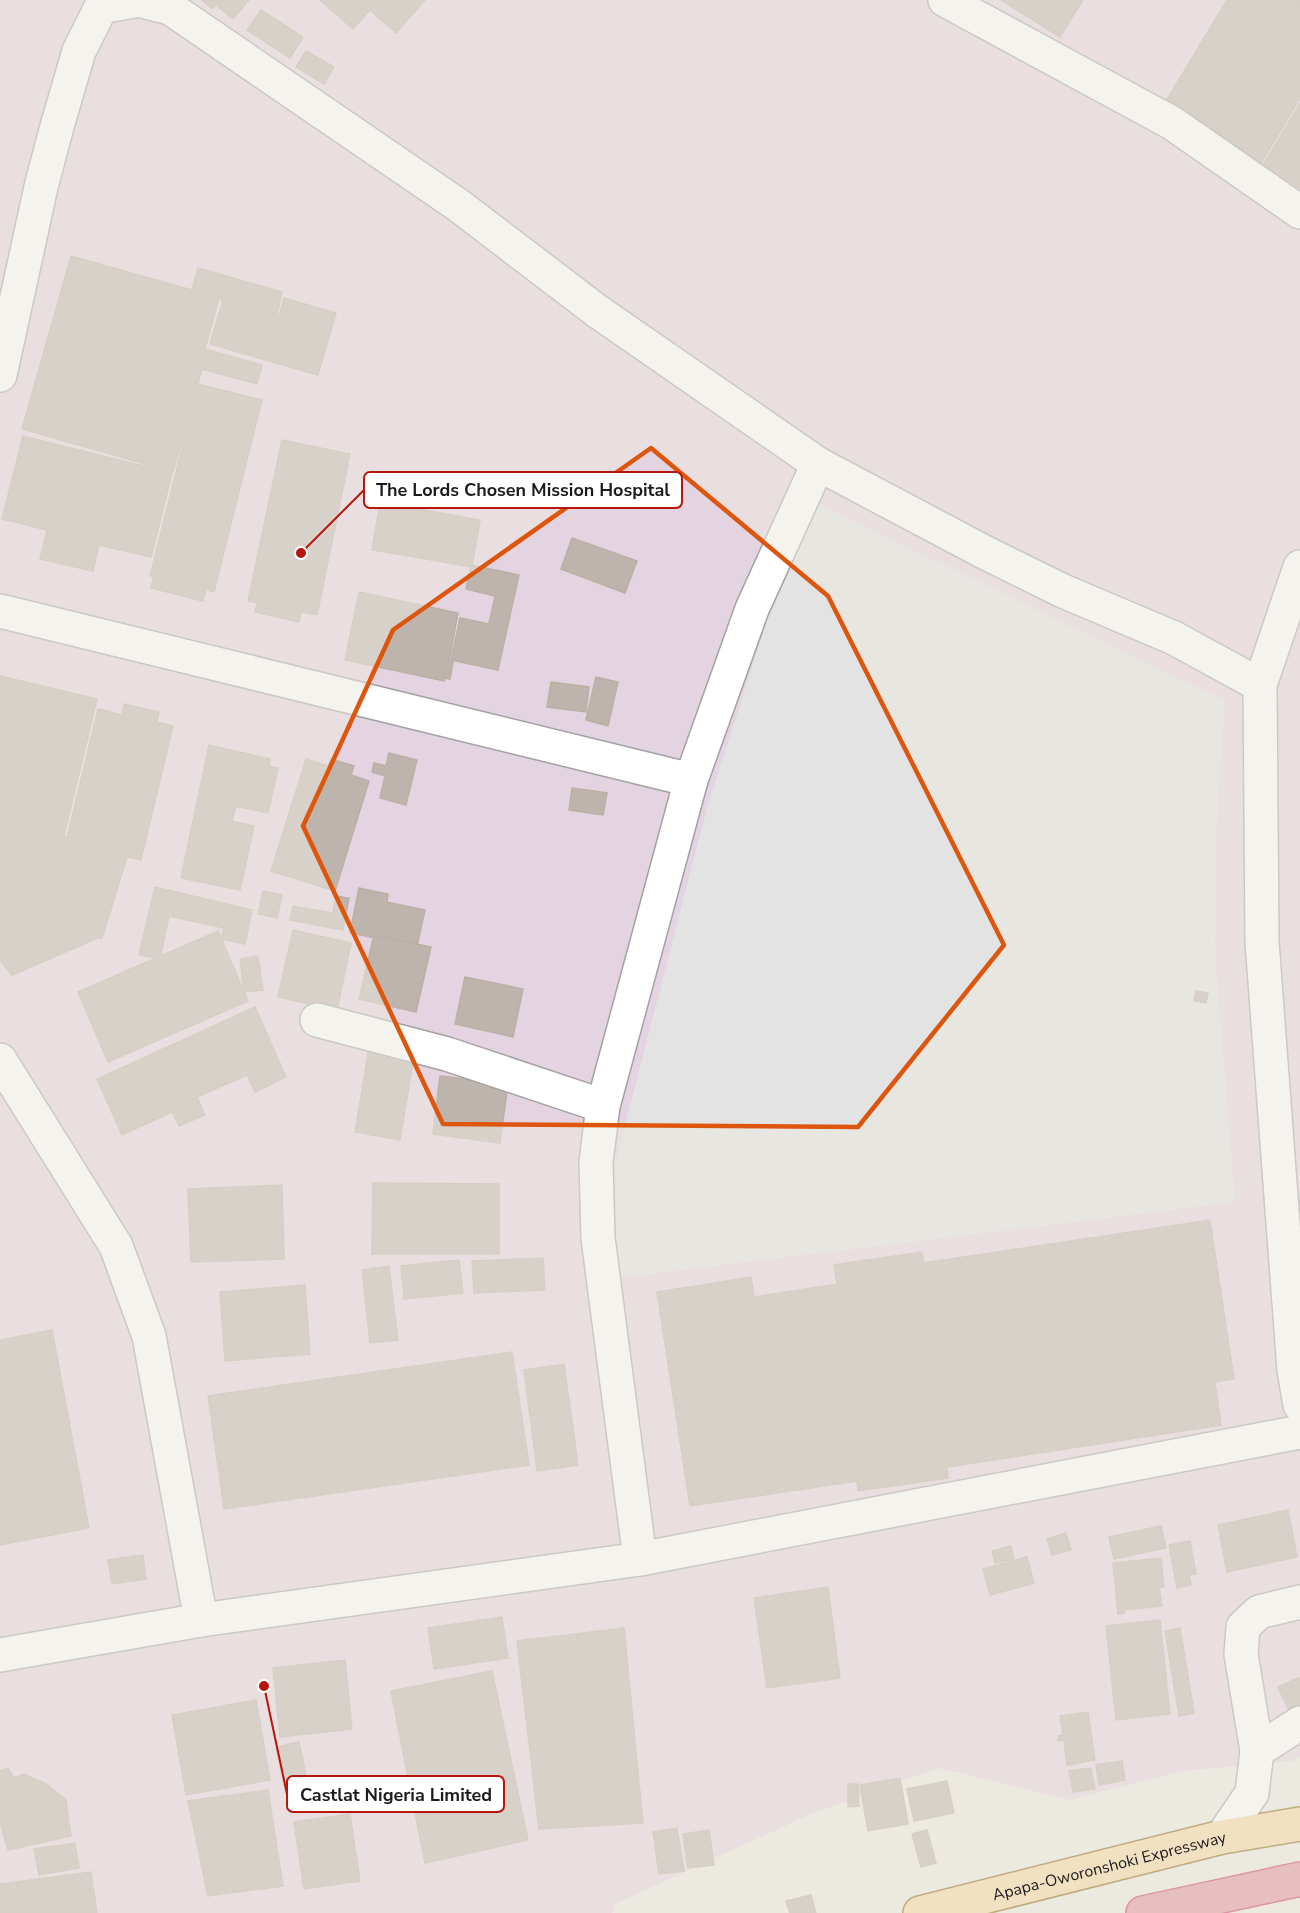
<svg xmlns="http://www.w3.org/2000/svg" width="1300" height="1913" font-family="'Nunito Sans',sans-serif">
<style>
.industrial{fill:#e4d3e0}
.parking{fill:#e3e3e3}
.building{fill:#bcb4ad;stroke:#bcb0a4;stroke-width:1.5}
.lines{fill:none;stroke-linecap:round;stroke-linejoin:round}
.minor-casing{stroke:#a2a2a2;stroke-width:36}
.major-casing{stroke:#886509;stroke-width:36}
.highway-casing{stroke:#c92e5b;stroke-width:36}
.minor{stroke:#fff;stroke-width:33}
.major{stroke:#f5d49c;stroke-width:33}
.highway{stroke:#df8c97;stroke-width:33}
.marked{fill:none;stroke:#de560d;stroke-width:4.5;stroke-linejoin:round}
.labels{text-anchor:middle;stroke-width:6;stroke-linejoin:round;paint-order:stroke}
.street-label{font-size:16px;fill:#1b1b1b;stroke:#fff}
.leader{fill:none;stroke:#b8160d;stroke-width:2}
.callout-dot{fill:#b8160d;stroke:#fff;stroke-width:2}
.callout{fill:#fff;stroke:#b8160d;stroke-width:2}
.callout-label{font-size:18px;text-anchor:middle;font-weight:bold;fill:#1b1b1b}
</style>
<rect width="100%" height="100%" fill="#ece9e0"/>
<path class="industrial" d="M0 0H1300V1757L1293 1761 1183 1771 1070 1800 939 1768 811 1814 615 1904 612 1913H0Z"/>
<path class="parking" d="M816 503 1225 701 1217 818 1215 953 1235 1202 616 1278 615 1164 707 808 792 542Z"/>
<g class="building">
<path d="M202 0H249L233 19 216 5 212 9Z"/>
<path d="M320 0H425L396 33 370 10 353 29Z"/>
<path d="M1001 0H1083L1060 37Z"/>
<path d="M1227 0H1300V98L1260 165 1163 106Z"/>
<path d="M261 10 303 37 290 58 247 30Z"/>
<path d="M306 51 334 67 324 84 296 67Z"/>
<path d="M1300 104V188L1263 165Z"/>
<path d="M71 256 192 290 198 268 282 292 277 314 219 298 205 349 262 365 257 384 202 369 173 472 22 429Z"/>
<path d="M284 298 336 313 318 375 210 344 223 300 279 316Z"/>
<path d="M198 384 262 400 214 592 206 589 203 601 151 588 154 576H150Z"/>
<path d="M23 436 172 473 151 557 99 545 93 571 40 559 47 530 2 519Z"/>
<path d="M282 440 350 454 317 615 301 612 299 622 255 612 257 603 248 601Z"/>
<path d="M380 502 480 520 472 567 372 550Z"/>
<path d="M572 538 637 561 625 593 561 569Z"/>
<path d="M471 565 519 575 498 670 451 660 460 618 489 624 495 596 466 589Z"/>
<path d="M359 592 458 613 449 661 453 662 450 679 445 678 444 681 345 660Z"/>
<path d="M0 676 97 699 62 844 0 829Z"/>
<path d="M596 677 618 682 608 726 586 720Z"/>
<path d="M551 682 589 687 586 712 547 707Z"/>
<path d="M124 704 159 712 157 722 173 726 141 860 66 842 98 709 122 715Z"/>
<path d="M209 745 270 759 269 766 278 768 268 813 236 806 232 821 254 826 240 890 181 878Z"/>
<path d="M389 753 417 760 406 805 380 798 385 776 372 772 374 763 386 766Z"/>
<path d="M306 759 328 766 331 759 354 766 351 775 369 781 335 891 271 871Z"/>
<path d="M572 788 607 793 603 815 569 810Z"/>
<path d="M2 822 129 851 102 938H98L12 975 0 960V828Z"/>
<path d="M155 887 252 910 245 944 221 939 224 928 169 916 160 959 139 955Z"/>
<path d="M359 888 388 894 387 902 425 910 417 946 350 933Z"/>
<path d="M263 891 282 895 277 918 258 914Z"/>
<path d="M336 896 349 898 343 930 290 920 293 906 333 913Z"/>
<path d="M293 930 351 943 337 1010 278 997Z"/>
<path d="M218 931 248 1001 108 1062 78 992Z"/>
<path d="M374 935 431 947 416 1012 359 999Z"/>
<path d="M258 956 263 990 244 992 240 959Z"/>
<path d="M465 977 523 989 513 1037 455 1024Z"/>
<path d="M1196 991 1208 993 1206 1003 1194 1001Z"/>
<path d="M255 1007 286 1077 255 1092 247 1075 197 1097 205 1115 179 1126 172 1112 122 1135 97 1079Z"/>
<path d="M369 1048 414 1056 400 1140 355 1132Z"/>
<path d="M440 1076 508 1084 500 1143 433 1134Z"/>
<path d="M373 1183 499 1184V1254H372Z"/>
<path d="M282 1185 284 1259 191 1262 188 1189Z"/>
<path d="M1210 1220 1234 1379 1215 1382 1221 1425 947 1467 948 1478 858 1491 857 1481 690 1506 657 1292 751 1277 754 1297 837 1284 834 1265 922 1252 924 1263Z"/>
<path d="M543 1258 545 1290 474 1293 472 1261Z"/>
<path d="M459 1260 463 1293 404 1299 401 1266Z"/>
<path d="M389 1266 398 1340 370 1343 362 1270Z"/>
<path d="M305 1285 310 1354 225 1361 220 1292Z"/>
<path d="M52 1330 89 1528 0 1545V1340Z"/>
<path d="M512 1352 529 1465 224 1509 208 1396Z"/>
<path d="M564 1364 578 1465 537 1471 524 1370Z"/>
<path d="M1288 1510 1297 1557 1227 1572 1218 1525Z"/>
<path d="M1161 1526 1166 1548 1114 1559 1109 1537Z"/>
<path d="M1066 1533 1071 1550 1052 1555 1047 1539Z"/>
<path d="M1190 1541 1196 1574 1189 1575 1191 1585 1177 1588 1169 1545Z"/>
<path d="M1011 1546 1014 1559 995 1563 992 1551Z"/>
<path d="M143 1555 146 1579 112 1584 108 1560Z"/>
<path d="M1027 1557 1034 1583 990 1595 983 1569Z"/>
<path d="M1161 1558 1164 1587 1159 1588 1162 1606 1124 1610V1613L1118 1614 1113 1563Z"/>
<path d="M828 1587 840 1678 767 1688 754 1598Z"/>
<path d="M502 1617 508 1658 434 1669 428 1628Z"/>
<path d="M1160 1620 1170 1714 1116 1720 1106 1626Z"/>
<path d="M624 1628 643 1823 539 1829 517 1641Z"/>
<path d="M1180 1628 1194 1713 1179 1716 1165 1631Z"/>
<path d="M345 1660 352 1729 280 1737 273 1668Z"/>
<path d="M492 1671 528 1840 425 1863 391 1691Z"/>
<path d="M1300 1677V1712L1292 1716 1278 1687Z"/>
<path d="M256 1700 270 1780 186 1795 172 1715Z"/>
<path d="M1088 1712 1095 1760 1067 1765 1064 1740 1058 1741V1736L1063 1735 1060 1716Z"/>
<path d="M299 1742 309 1789 286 1794 276 1747Z"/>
<path d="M1122 1761 1125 1780 1099 1785 1096 1765Z"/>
<path d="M8 1768 14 1778 24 1774 46 1784 66 1800 71 1836 8 1850 0 1822V1771Z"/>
<path d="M1091 1768 1095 1789 1073 1792 1069 1771Z"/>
<path d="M900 1778 908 1824 868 1831 860 1785Z"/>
<path d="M947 1781 954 1813 914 1821 907 1789Z"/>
<path d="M848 1784H858L859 1806 848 1807Z"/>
<path d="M268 1790 283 1886 208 1896 188 1801Z"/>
<path d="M350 1814 360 1881 304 1889 294 1822Z"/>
<path d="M677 1828 684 1871 659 1874 653 1832Z"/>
<path d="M709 1830 714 1865 688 1868 683 1834Z"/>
<path d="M927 1830 936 1863 921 1867 912 1834Z"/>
<path d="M75 1843 79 1868 39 1875 34 1849Z"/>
<path d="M91 1872 97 1913H0V1884Z"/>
<path d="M811 1895 816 1913H790L786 1901Z"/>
</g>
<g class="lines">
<g class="minor-casing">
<g id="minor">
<path d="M945 0 1172 123 1300 212"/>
<path d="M0 375 41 187 56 130 79 51 101 7 139 0 170 8 458 205 597 311 818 464 984 552 1063 591 1174 638 1260 685"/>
<path d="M1300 567 1260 685 1262 942 1294 1370 1300 1405"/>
<path d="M0 611 691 780"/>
<path d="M317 1020 447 1054 603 1106"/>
<path d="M0 1060 116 1246 149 1336 201 1620"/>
<path d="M640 1559 598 1238 596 1162 603 1106 691 780 752 609 818 464"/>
<path d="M0 1655 201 1620 640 1559 1300 1432"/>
<path d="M1257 1751 1300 1723"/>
<path d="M1222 1837 1252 1793 1257 1751 1241 1654 1243 1627 1259 1612 1300 1602"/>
</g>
</g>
<g class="major-casing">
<g id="major">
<path id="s1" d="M920 1913 1222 1837 1300 1824"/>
</g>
</g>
<g class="highway-casing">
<path id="highway" d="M1143 1913 1300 1879"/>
</g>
<use href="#minor" class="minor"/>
<use href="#major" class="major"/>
<use href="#highway" class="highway"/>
</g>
<path d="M0 0H1300V1913H0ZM651 448 828 596 1004 945 858 1127 443 1124 303 826 393 630Z" fill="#ece9e0" fill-opacity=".55" fill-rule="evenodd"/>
<path class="marked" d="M651 448 828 596 1004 945 858 1127 443 1124 303 826 393 630Z"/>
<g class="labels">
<g class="street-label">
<text dy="6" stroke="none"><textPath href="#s1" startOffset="195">Apapa-Oworonshoki Expressway</textPath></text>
</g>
</g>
<path class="leader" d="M301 553L364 490M264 1686L287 1794"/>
<g class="callout-dot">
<circle cx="301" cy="553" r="6"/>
<circle cx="264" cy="1686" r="6"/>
</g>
<g class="callout">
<rect x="364" y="472" width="318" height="36" rx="6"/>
<rect x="287" y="1776" width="217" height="36" rx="6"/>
</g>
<g class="callout-label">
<text x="523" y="496">The Lords Chosen Mission Hospital</text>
<text x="396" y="1801">Castlat Nigeria Limited</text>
</g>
</svg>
